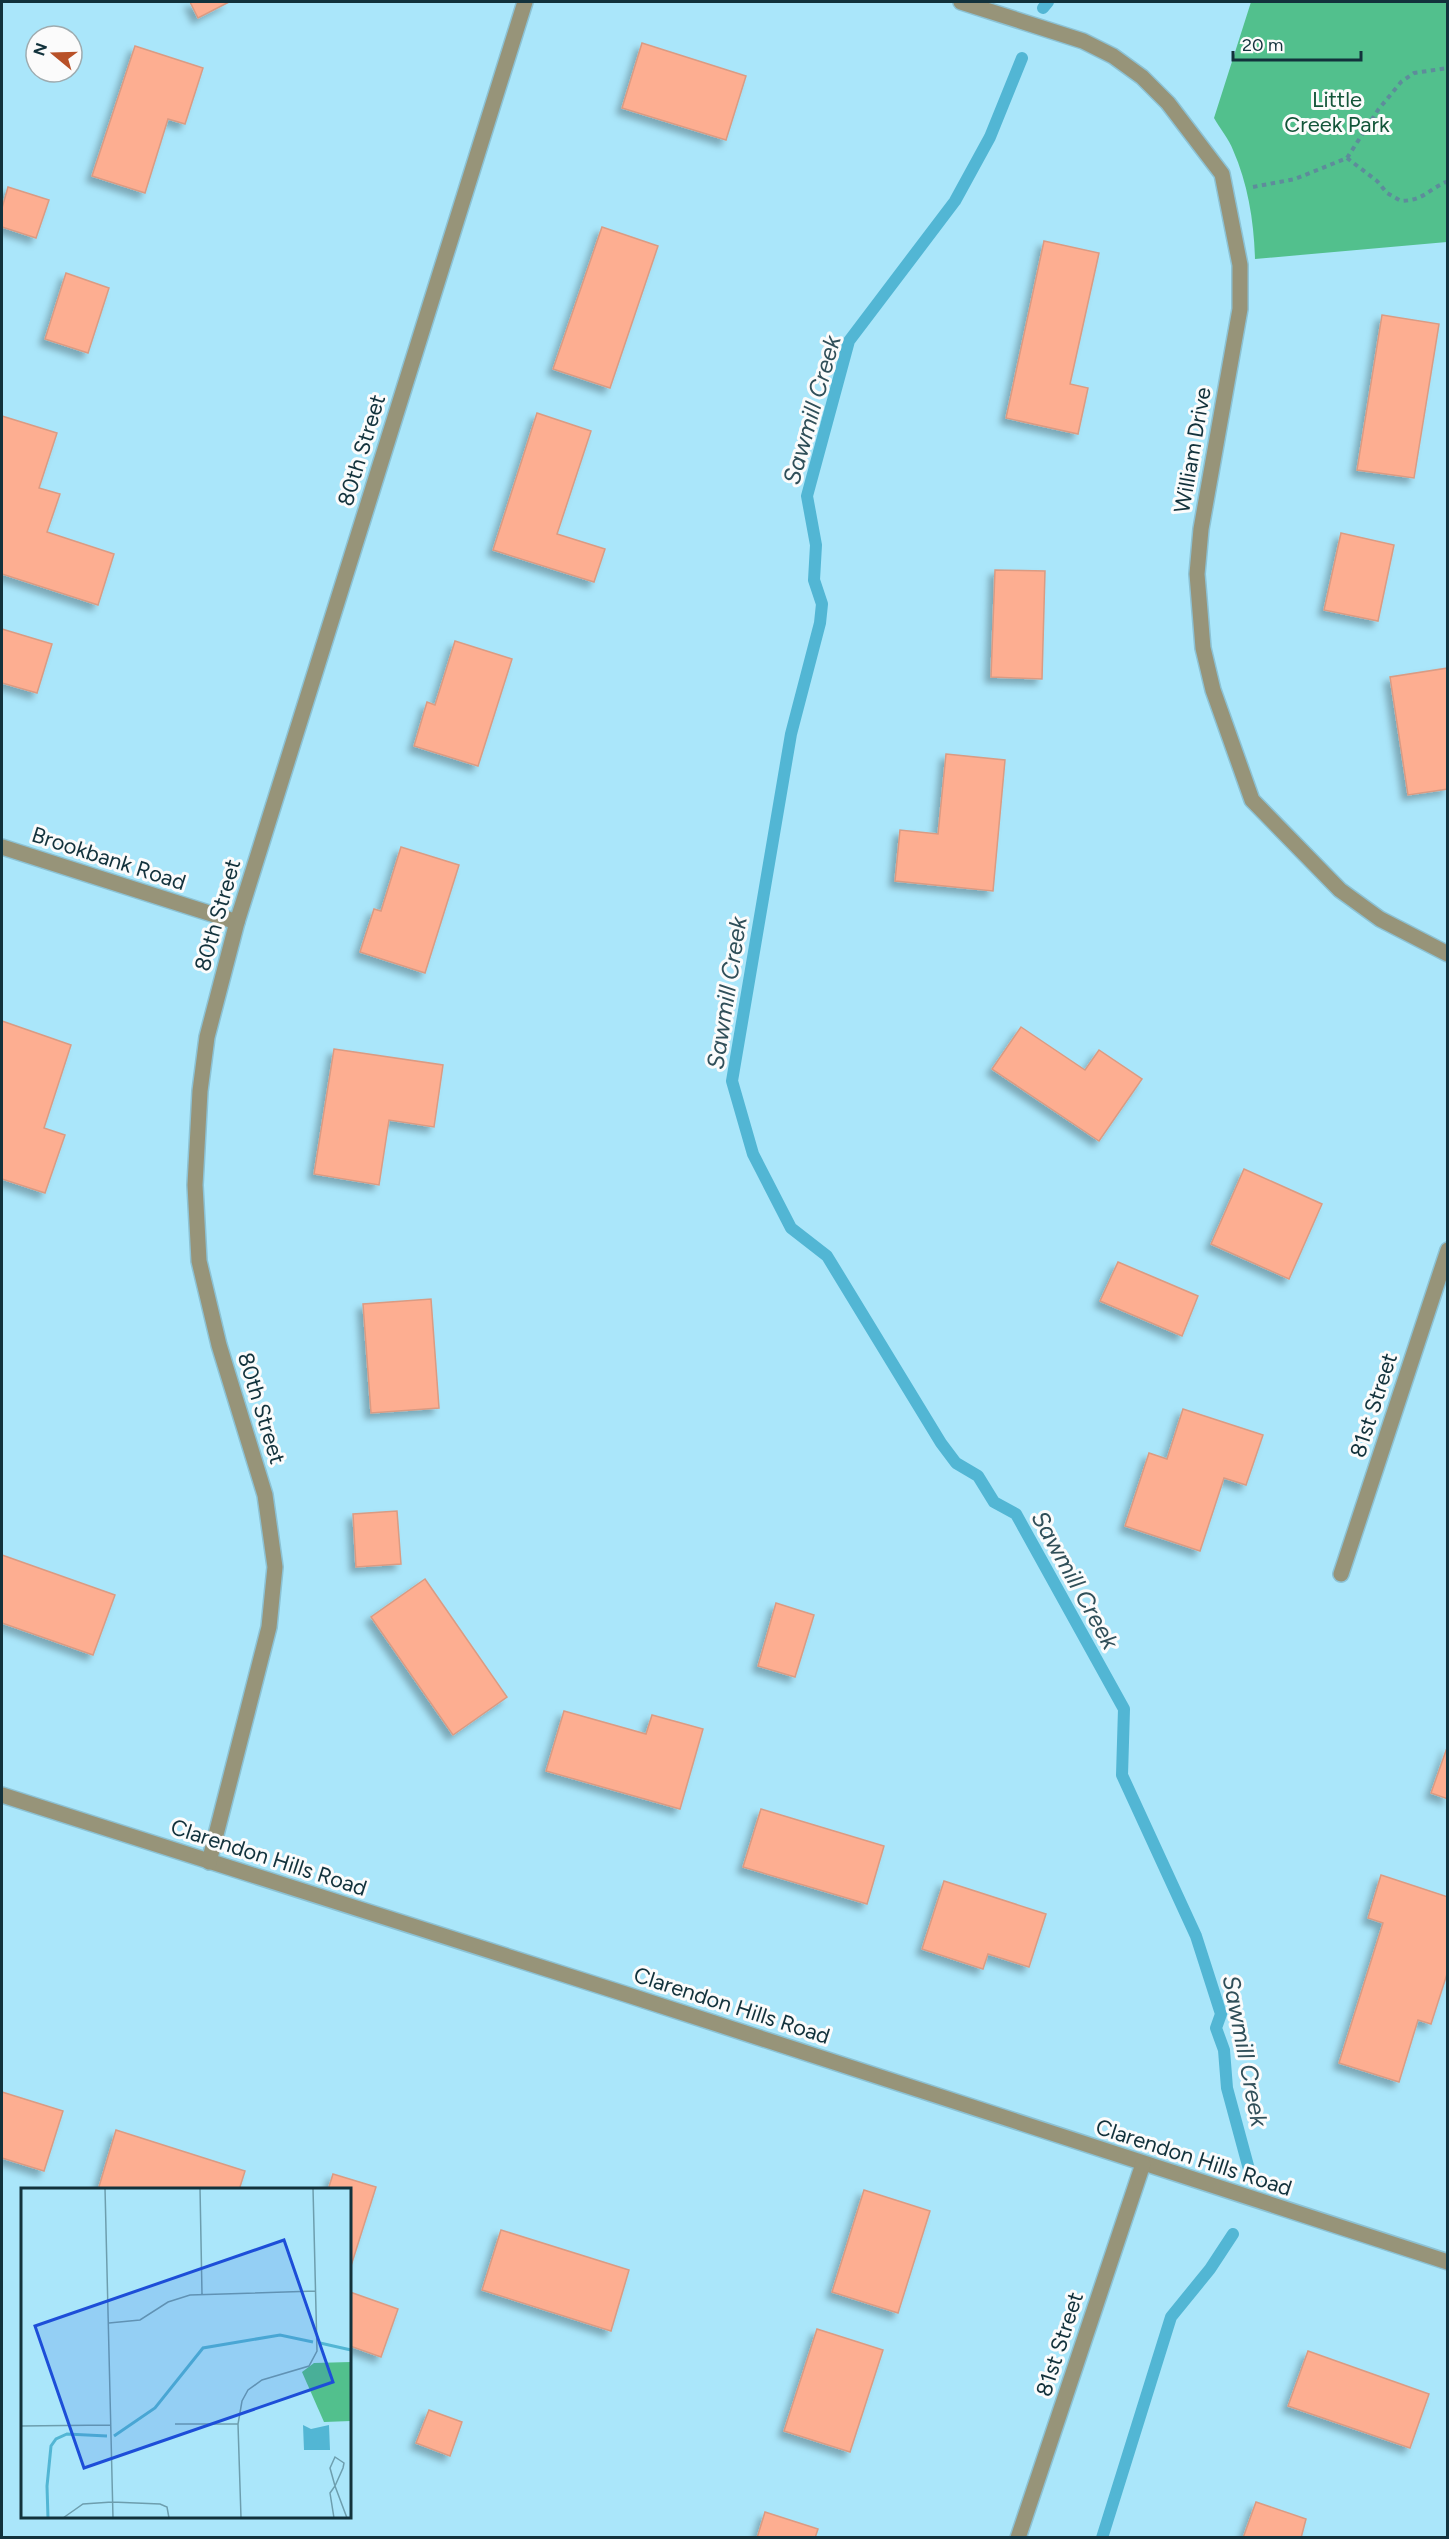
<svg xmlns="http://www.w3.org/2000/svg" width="1449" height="2539" font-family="Figtree,sans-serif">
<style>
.green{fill:#52c08d}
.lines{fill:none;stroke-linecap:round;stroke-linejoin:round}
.stream{stroke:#52b6d4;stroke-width:12}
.building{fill:#fdae91;stroke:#da9b83;stroke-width:1.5;filter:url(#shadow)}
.minor-casing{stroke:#8cc2d4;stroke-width:18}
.path{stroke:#5e8c9b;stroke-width:4;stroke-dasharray:4.5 4.5;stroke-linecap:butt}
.minor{stroke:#979479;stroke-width:15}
.labels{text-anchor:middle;stroke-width:6;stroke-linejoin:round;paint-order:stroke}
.park-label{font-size:22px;fill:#135539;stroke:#fbfbfb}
.street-label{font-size:22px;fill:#12323c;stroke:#fbfbfb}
.water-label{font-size:24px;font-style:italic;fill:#304f59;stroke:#fbfbfb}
.inset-river{fill:none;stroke:#52b6d4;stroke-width:3}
.inset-road{fill:none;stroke:#6d9eae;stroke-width:1.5}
.view{fill:#1d4ed8;fill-opacity:0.15;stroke:#1d4ed8;stroke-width:3}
.inset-edge{fill:none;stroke:#12323c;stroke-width:3}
</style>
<defs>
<filter id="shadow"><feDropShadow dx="-5.5" dy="5.5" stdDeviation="3" flood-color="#0004"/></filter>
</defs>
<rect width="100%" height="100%" fill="#aae6fa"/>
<path class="green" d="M1251 2H1447V242L1255 259C1254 222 1248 184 1233 150 1229 139 1220 129 1214 118Z"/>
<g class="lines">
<g class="stream">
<path d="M1043 8 1048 2"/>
<path d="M1022 58 990 137 955 201 849 341 807 496 816 545 814 580 822 604 820 623 791 734 732 1081 753 1154 791 1228 827 1256 941 1443 956 1463 978 1476 994 1502 1016 1514 1124 1709 1122 1775 1196 1936 1221 2014 1216 2028 1224 2050 1227 2088 1250 2173"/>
<path d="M1102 2538 1171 2317 1210 2269 1233 2234"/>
</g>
</g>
<g class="building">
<path d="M190 2H229L198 18Z"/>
<path d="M642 43 746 76 726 140 622 108Z"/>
<path d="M135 46 203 68 185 124 168 119 145 193 92 176Z"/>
<path d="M8 187 49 200 36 238 2 227V208Z"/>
<path d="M602 227 658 246 610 388 553 369Z"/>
<path d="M1044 241 1099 253 1070 384 1088 388 1078 434 1006 418Z"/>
<path d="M66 273 109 288 88 353 45 339Z"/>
<path d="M1382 315 1439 324 1414 478 1357 470Z"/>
<path d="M537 413 591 431 557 534 605 549 594 582 493 550Z"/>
<path d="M2 416 57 433 39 488 60 494 47 532 114 554 98 605 2 574Z"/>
<path d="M1341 533 1394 545 1378 621 1324 610Z"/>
<path d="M995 570 1045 571 1042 679 991 677Z"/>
<path d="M2 629 52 644 37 693 2 683Z"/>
<path d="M455 641 512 659 478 766 414 746 427 702 435 705Z"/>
<path d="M1448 668V789L1408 795 1390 677Z"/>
<path d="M946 754 1005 760 993 891 895 881 900 830 938 834Z"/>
<path d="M401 847 459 865 425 973 360 952 374 909 381 911Z"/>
<path d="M2 1021 71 1045 44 1128 65 1135 45 1193 2 1179Z"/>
<path d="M1021 1027 1085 1070 1099 1050 1142 1079 1099 1141 992 1069Z"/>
<path d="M334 1049 443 1065 434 1127 389 1120 379 1185 314 1174Z"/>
<path d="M1244 1169 1322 1204 1289 1279 1211 1244Z"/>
<path d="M1118 1262 1198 1296 1182 1336 1100 1301Z"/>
<path d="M431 1299 439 1408 371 1413 363 1304Z"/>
<path d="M1183 1409 1263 1435 1246 1485 1224 1478 1200 1551 1125 1526 1149 1453 1167 1459Z"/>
<path d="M397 1511 401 1564 356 1567 353 1514Z"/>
<path d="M2 1555 115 1595 93 1655 2 1623Z"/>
<path d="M425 1579 507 1697 453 1735 371 1617Z"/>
<path d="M776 1603 814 1615 795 1677 758 1666Z"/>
<path d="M564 1711 646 1734 652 1715 703 1729 680 1809 546 1771Z"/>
<path d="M1448 1745V1799L1431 1793Z"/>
<path d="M761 1809 884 1846 867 1904 743 1867Z"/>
<path d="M1381 1875 1448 1897V1971L1431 2024 1418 2020 1399 2082 1339 2063 1383 1923 1368 1918Z"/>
<path d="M944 1881 1046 1914 1029 1967 988 1954 983 1969 922 1949Z"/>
<path d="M2 2092 63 2111 44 2171 2 2158Z"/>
<path d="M116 2130 245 2171 239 2190H98Z"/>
<path d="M333 2174 376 2187 350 2269V2190H328Z"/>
<path d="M864 2190 930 2211 898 2313 832 2292Z"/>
<path d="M501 2230 629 2270 611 2331 482 2290Z"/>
<path d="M350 2292 398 2309 381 2357 350 2346Z"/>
<path d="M817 2329 883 2350 850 2452 784 2431Z"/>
<path d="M1308 2351 1429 2394 1410 2448 1288 2406Z"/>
<path d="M429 2410 462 2422 450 2456 416 2443Z"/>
<path d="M1256 2502 1306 2519 1301 2538H1243Z"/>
<path d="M765 2512 818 2529 815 2538H757Z"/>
</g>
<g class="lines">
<g class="minor-casing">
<g id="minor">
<path d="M961 2 1083 41 1113 56 1142 77 1168 103 1222 174 1240 265V309L1201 529 1197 574 1203 648 1213 690 1252 800 1340 890 1380 919 1448 954"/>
<path d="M2 847 237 922"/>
<path d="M1341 1574 1448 1250"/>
<path d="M2 1795 622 1993 1448 2262"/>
<path d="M209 1862 269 1627 275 1567 265 1495 219 1345 199 1261 195 1185 200 1091 207 1037 237 922 525 2"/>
<path d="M1018 2538 1143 2164"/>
</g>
</g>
<g class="path">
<path d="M1347 158 1377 181 1387 193 1401 201C1425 200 1427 190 1448 181"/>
<path d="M1253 187 1295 179 1347 158 1378 110 1401 82 1414 73 1448 68"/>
</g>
<use href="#minor" class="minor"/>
</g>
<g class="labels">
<g class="park-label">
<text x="1337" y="107">Little<tspan x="1337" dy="25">Creek Park</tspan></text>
</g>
<g class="street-label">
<text transform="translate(361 450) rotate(-73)" y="8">80th Street</text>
<text transform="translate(1192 450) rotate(-80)" y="8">William Drive</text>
<text transform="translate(109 858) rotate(18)" y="8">Brookbank Road</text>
<text transform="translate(217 915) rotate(-74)" y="8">80th Street</text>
<text transform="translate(1373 1405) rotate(-72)" y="8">81st Street</text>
<text transform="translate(262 1408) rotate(73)" y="8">80th Street</text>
<text transform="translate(269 1857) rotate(18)" y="8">Clarendon Hills Road</text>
<text transform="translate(732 2005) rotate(18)" y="8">Clarendon Hills Road</text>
<text transform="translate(1194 2157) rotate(18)" y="8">Clarendon Hills Road</text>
<text transform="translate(1059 2344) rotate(-72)" y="8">81st Street</text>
</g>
<g class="water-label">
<text transform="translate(812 410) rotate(-74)" y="8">Sawmill Creek</text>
<text transform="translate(727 993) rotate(-81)" y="8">Sawmill Creek</text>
<text transform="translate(1075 1580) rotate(61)" y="8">Sawmill Creek</text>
<text transform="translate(1245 2051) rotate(79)" y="8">Sawmill Creek</text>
</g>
</g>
<g transform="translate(21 2188)">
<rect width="330" height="330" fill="#aae6fa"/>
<path d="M330 174V233L303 234 281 184 293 175Z" fill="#52c08d"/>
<path d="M282 237 290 241 308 237 309 262H283Z" fill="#52b6d4"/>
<path class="inset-river" d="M299 155 330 162M93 248 134 220 182 160 259 147 292 154M27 330 26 298 30 258 35 251 46 246 86 248"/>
<path class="inset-road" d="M84 0 92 330M179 0 181 106M88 135 119 132 147 114 169 107 295 103M154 236H217M0 238 90 237M42 330 62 316 91 314 139 316 146 319 148 330M220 330 217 236 221 213 227 202 241 192 288 178 296 163 292 0M313 330 309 305 314 298 322 280 323 275 314 269 309 280 314 298 326 330"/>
<path class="view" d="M263 52 312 194 63 280 14 138Z"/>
<rect width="330" height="330" class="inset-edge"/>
</g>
<rect width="1449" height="2539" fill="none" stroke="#12323c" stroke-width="6"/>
<g transform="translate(54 54) rotate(289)"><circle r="28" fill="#fbfbfb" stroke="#9eabaf" stroke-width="1.5"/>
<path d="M0-4.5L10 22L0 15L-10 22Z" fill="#b85128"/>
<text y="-9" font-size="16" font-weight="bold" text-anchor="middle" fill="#12323c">N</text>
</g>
<path d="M1233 51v9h128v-9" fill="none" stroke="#12323c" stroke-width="3"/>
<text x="1242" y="51" font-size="18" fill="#12323c" stroke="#fbfbfb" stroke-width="4.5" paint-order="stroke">20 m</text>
</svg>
